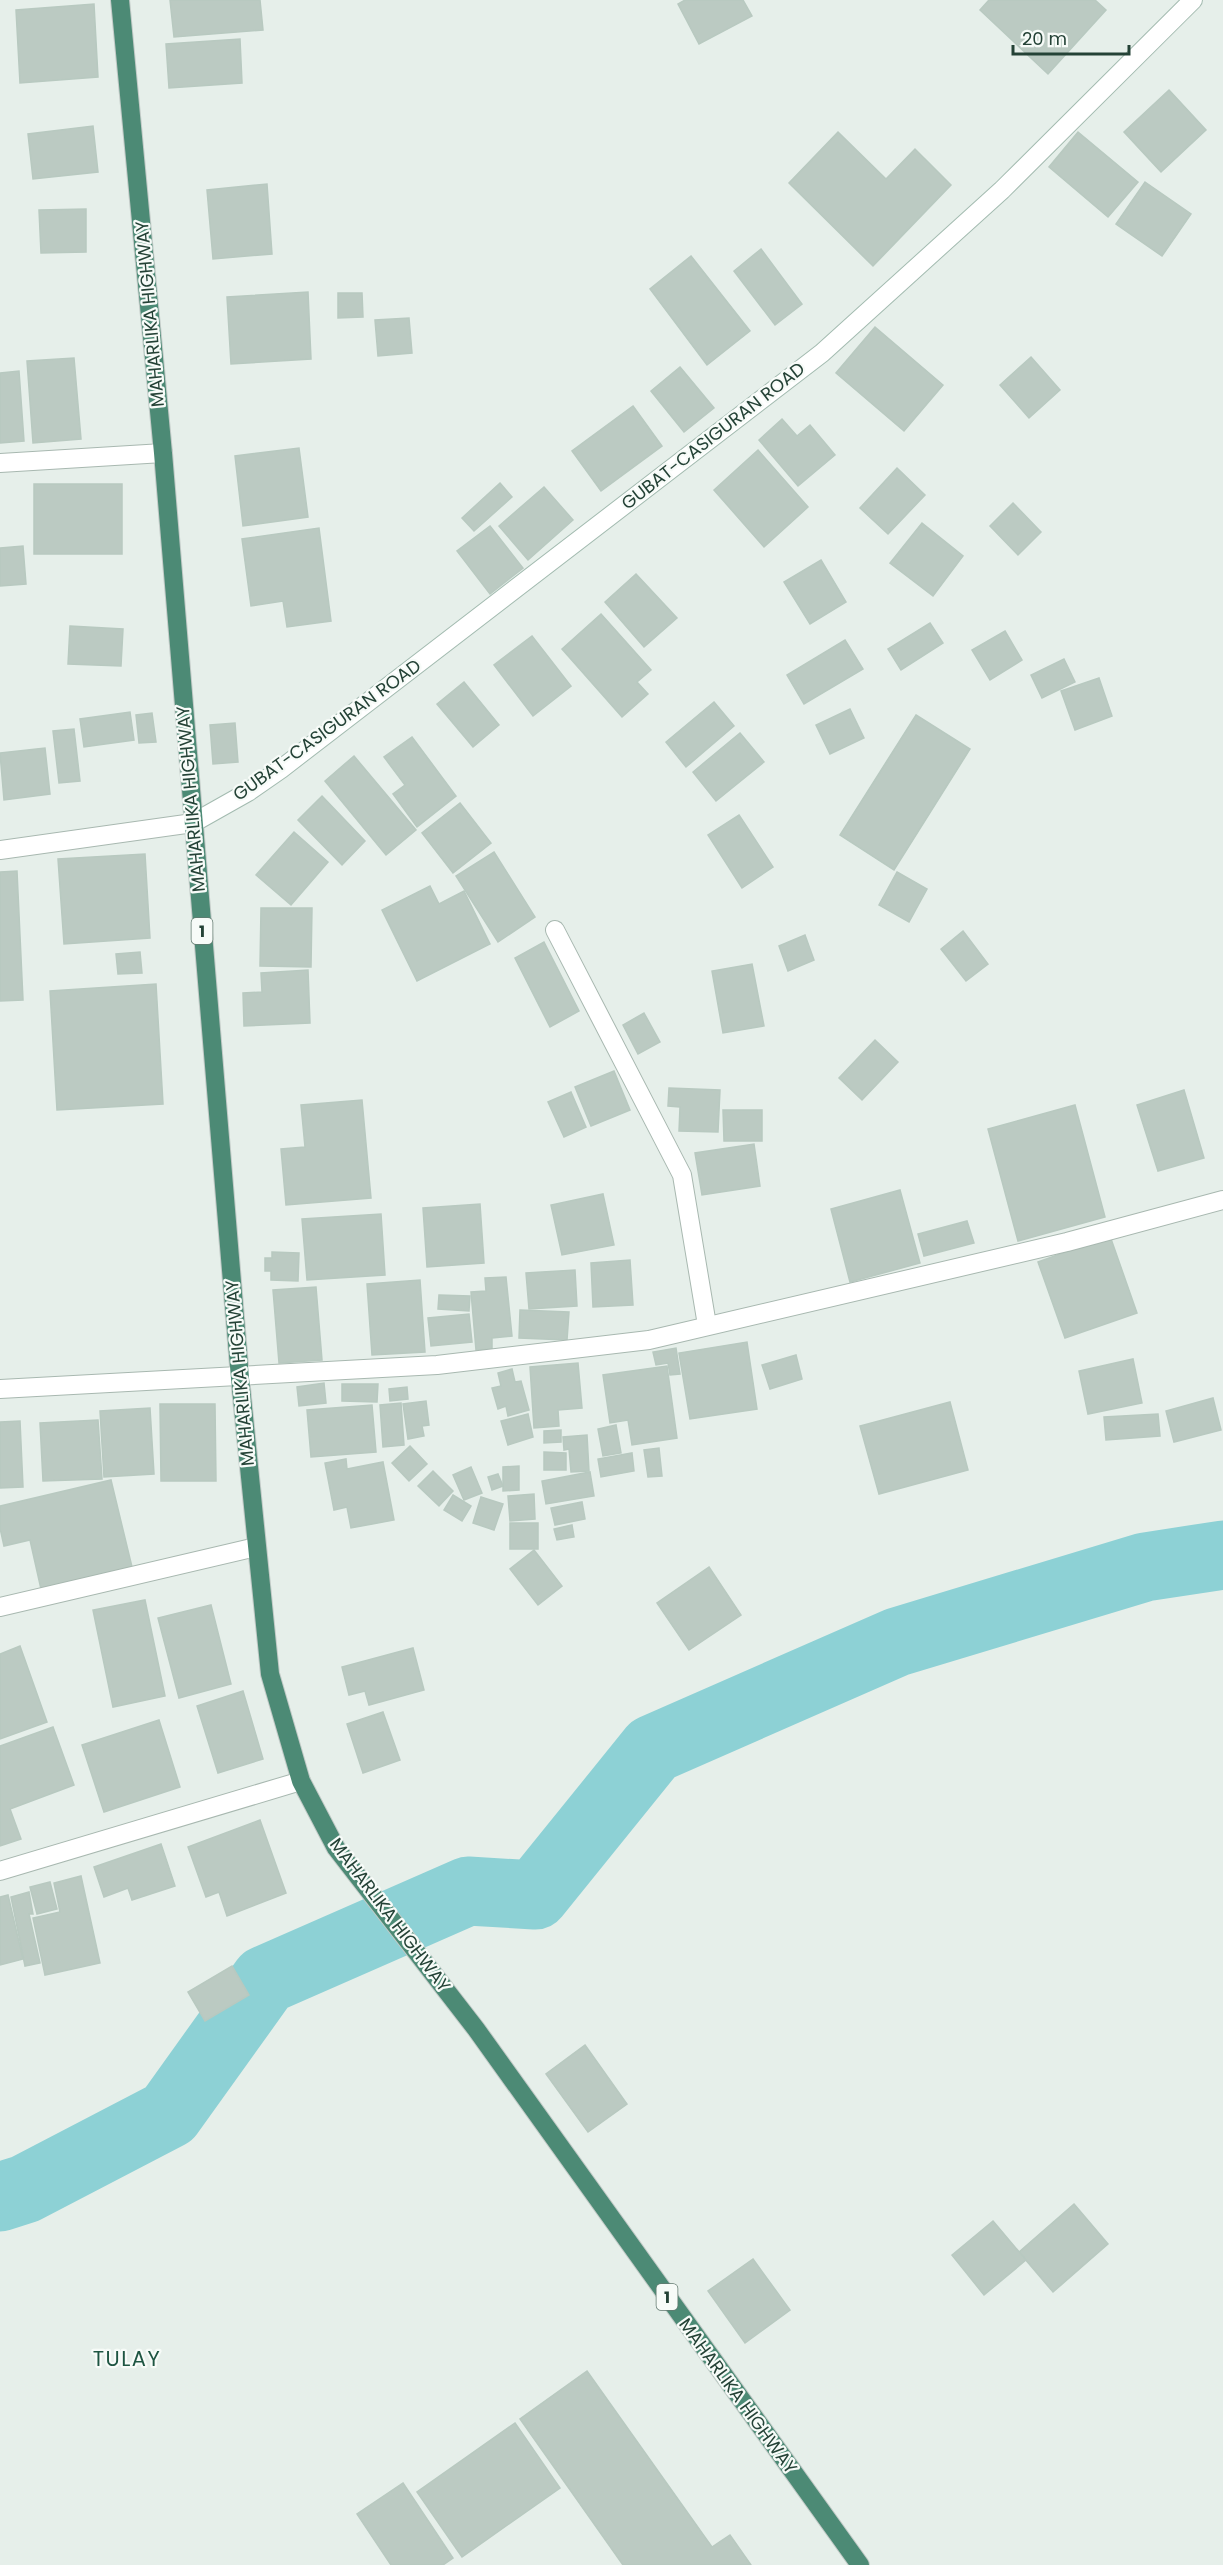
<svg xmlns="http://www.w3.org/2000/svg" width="1223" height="2565" font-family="Poppins,sans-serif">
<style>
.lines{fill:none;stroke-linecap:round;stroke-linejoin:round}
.river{stroke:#8dd1d5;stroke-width:69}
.building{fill:#bbcac2;stroke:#b8c9c0;stroke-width:1.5}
.minor-casing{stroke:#a8b8b0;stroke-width:20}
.secondary-casing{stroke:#a3bbb0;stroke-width:20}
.trunk-casing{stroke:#c2cac7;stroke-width:20}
.minor{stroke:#fff;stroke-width:18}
.secondary{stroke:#fff;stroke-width:18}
.trunk{stroke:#4c8a75;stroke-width:18}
.labels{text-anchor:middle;stroke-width:4.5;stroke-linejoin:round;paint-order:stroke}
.shield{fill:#f7fbf8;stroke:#637a70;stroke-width:1.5}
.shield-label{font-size:16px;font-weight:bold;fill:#244236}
.street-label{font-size:18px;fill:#244236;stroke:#f7fbf8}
.quarter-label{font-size:21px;letter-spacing:1.5px;fill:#1e5542;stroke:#f7fbf8}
</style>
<rect width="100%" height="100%" fill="#e6efea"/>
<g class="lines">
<path class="river" d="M0 2197 25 2189 169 2114 265 1980 468 1891 535 1895 653 1749 897 1642 1145 1567 1223 1555"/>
</g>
<g class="building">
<path d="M170 0H260L263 30 174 37Z"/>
<path d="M685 0H743L752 16 699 44 678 4Z"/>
<path d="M989 0H1095L1106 10 1048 74 980 10Z"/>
<path d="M94 4 98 77 20 83 16 10Z"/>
<path d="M240 39 242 83 169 88 166 44Z"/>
<path d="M1169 90 1206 130 1161 172 1124 132Z"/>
<path d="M93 126 98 172 33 179 28 134Z"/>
<path d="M838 132 886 179 915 149 951 185 873 266 789 183Z"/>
<path d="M1078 132 1138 182 1108 217 1049 167Z"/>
<path d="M1145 182 1191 214 1162 256 1116 224Z"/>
<path d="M267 184 272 254 213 259 207 190Z"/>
<path d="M86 209V252L41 253 39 210Z"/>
<path d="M761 249 802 304 775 325 734 271Z"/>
<path d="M691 256 750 331 707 365 650 289Z"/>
<path d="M308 292 311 359 231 364 227 297Z"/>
<path d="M338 293H362L363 317 338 318Z"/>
<path d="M409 318 412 353 378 356 375 320Z"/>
<path d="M875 327 943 385 904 431 836 373Z"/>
<path d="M1031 357 1060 390 1029 418 1000 385Z"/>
<path d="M74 358 81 439 33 443 27 361Z"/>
<path d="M680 367 714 408 684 432 651 391Z"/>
<path d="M19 371 24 441 0 443V373Z"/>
<path d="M633 406 662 446 601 491 572 451Z"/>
<path d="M782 419 797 436 810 425 835 455 798 486 759 440Z"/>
<path d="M299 448 308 517 243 526 235 456Z"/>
<path d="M758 450 808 507 764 547 714 490Z"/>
<path d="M897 468 925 495 888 534 860 508Z"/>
<path d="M500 483 512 497 474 531 462 518Z"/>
<rect x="34" y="484" width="88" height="70"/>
<path d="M544 487 573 520 528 560 499 526Z"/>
<path d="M1013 503 1041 532 1018 555 990 526Z"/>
<path d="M922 523 963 556 933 596 890 563Z"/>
<path d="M490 526 523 568 490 594 457 551Z"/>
<path d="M319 528 331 621 287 627 283 601 251 606 242 539Z"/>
<path d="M23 546 26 584 0 586V548Z"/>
<path d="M821 560 846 602 810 624 784 582Z"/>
<path d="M636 574 677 618 644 647 605 602Z"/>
<path d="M601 614 651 670 637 682 648 694 622 717 562 649Z"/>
<path d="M930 623 943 643 901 670 888 649Z"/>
<path d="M70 626 123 629 121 666 68 664Z"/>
<path d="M1005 631 1022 660 990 680 972 650Z"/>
<path d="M532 636 571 686 533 716 494 665Z"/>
<path d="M845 640 863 669 804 704 787 675Z"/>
<path d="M1064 659 1075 682 1042 698 1031 675Z"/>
<path d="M1099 678 1112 716 1075 730 1061 691Z"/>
<path d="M464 682 499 725 473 747 437 704Z"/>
<path d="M714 702 734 726 686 767 666 742Z"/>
<path d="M850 709 864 738 830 754 816 725Z"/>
<path d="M130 712 134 740 84 747 80 719Z"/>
<path d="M152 713 156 742 139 743 136 715Z"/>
<path d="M916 715 970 749 894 870 840 835Z"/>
<path d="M235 723 238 762 213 764 210 725Z"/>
<path d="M74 729 80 781 59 783 53 731Z"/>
<path d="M740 733 764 762 716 801 693 772Z"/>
<path d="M412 737 456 796 417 827 393 794 405 785 384 757Z"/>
<path d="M45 748 50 794 4 800 0 753Z"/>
<path d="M354 756 416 830 386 855 325 781Z"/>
<path d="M322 796 365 841 342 865 298 820Z"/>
<path d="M460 803 491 843 453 873 422 833Z"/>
<path d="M739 815 773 867 742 888 708 835Z"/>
<path d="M294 832 328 862 291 905 256 875Z"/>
<path d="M494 852 535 917 498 942 456 876Z"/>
<path d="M145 854 150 938 64 944 58 859Z"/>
<path d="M17 871 23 1000 0 1001V872Z"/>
<path d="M897 872 927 889 909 922 879 905Z"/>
<path d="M430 886 439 904 464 891 490 944 417 981 382 910Z"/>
<path d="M261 908H312L311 967 260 966Z"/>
<path d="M963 931 988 964 966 981 941 949Z"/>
<path d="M805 935 814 960 788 971 779 946Z"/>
<path d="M544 942 579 1011 550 1027 515 958Z"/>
<path d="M140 952 142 973 118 974 116 954Z"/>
<path d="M752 964 764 1026 723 1033 712 971Z"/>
<path d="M308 970 310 1023 244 1026 243 993 262 992 261 973Z"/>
<path d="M156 984 163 1104 57 1110 50 991Z"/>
<path d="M644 1013 660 1042 638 1054 623 1025Z"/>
<path d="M875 1040 898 1062 862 1100 839 1078Z"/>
<path d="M614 1071 630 1110 591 1126 575 1087Z"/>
<path d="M669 1088 720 1090 718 1132 679 1131 680 1107 668 1106Z"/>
<path d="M1184 1090 1204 1158 1158 1171 1137 1105Z"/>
<path d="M571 1092 586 1127 564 1137 548 1102Z"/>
<path d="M362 1100 371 1198 286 1205 281 1149 305 1147 301 1105Z"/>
<path d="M1075 1105 1105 1217 1018 1241 988 1129Z"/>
<path d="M723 1110H762V1141H724Z"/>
<path d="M754 1144 760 1186 702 1195 695 1153Z"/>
<path d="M900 1190 920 1263 850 1282 831 1209Z"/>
<path d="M603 1194 614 1245 562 1255 551 1205Z"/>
<path d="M480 1204 484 1263 427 1267 423 1208Z"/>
<path d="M381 1214 385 1275 307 1280 302 1219Z"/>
<path d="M967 1221 974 1243 924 1256 918 1234Z"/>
<path d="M1110 1236 1137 1313 1065 1338 1038 1262Z"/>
<path d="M272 1252 299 1253 298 1281 271 1280V1271H265V1258H272Z"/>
<path d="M630 1260 633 1305 593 1307 591 1263Z"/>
<path d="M575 1270 577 1306 529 1309 526 1273Z"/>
<path d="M506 1277 512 1336 492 1338V1349L476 1350 471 1292 486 1291 485 1278Z"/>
<path d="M420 1280 425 1352 372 1355 367 1284Z"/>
<path d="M316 1287 322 1360 279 1363 273 1290Z"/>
<path d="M439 1295 470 1296 469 1311 438 1309Z"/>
<path d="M520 1310 569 1312 567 1340 519 1338Z"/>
<path d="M469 1314 472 1342 431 1346 428 1318Z"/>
<path d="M747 1342 757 1409 690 1419 679 1353Z"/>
<path d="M676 1348 680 1374 670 1375 668 1363 656 1365 653 1352Z"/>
<path d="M796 1355 802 1379 770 1389 762 1365Z"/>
<path d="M1133 1359 1142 1403 1088 1414 1079 1371Z"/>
<path d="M578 1363 582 1408 558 1410 559 1426 534 1428 530 1367Z"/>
<path d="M667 1366 677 1438 632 1445 628 1420 610 1423 603 1375Z"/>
<path d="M512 1369 515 1382 521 1381 529 1410 508 1416 506 1406 498 1409 492 1388 501 1386 498 1373Z"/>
<path d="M324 1383 326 1403 299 1406 297 1387Z"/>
<path d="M342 1384H378L377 1402 342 1401Z"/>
<path d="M407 1387 408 1399 390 1401 389 1389Z"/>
<path d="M1213 1398 1221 1430 1174 1442 1166 1411Z"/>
<path d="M426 1401 429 1425 422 1426 424 1436 408 1439 403 1404Z"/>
<path d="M950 1402 968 1470 879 1494 860 1426Z"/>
<path d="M401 1403 404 1445 383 1447 380 1405Z"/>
<path d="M160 1404H215L216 1481H161Z"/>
<path d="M372 1405 376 1452 311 1457 307 1410Z"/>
<path d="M150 1408 154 1474 104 1477 100 1411Z"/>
<path d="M528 1414 533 1437 508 1445 501 1421Z"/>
<path d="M1158 1414 1160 1436 1106 1440 1104 1417Z"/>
<path d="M98 1420 102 1479 43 1481 40 1423Z"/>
<path d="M20 1421 23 1487 0 1488V1422Z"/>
<path d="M616 1425 621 1453 603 1456 598 1429Z"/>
<path d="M561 1430V1442L544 1443V1431Z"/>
<path d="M587 1435 589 1471 571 1472 569 1449 564 1450 563 1437Z"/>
<path d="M410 1446 427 1464 409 1481 392 1463Z"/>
<path d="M659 1448 662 1476 648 1477 644 1450Z"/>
<path d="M544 1452 566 1453V1470H544Z"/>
<path d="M632 1453 634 1471 601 1477 598 1459Z"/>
<path d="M346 1459 347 1469 383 1462 394 1520 351 1528 347 1507 334 1510 325 1463Z"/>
<path d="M519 1466V1490L503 1491V1467Z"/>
<path d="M471 1467 482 1493 464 1500 453 1475Z"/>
<path d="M433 1471 453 1491 439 1506 418 1486Z"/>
<path d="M590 1472 594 1496 546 1504 542 1481Z"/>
<path d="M498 1474 503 1486 492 1490 488 1477Z"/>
<path d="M111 1480 132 1567 41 1589 30 1540 4 1546 0 1528V1506Z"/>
<path d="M534 1494 535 1519 510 1521 508 1496Z"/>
<path d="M453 1495 471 1506 462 1521 444 1510Z"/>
<path d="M481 1497 503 1504 494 1530 473 1523Z"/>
<path d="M582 1502 585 1519 555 1525 551 1508Z"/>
<rect x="510" y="1523" width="28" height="26"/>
<path d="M572 1525 574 1537 557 1540 554 1529Z"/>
<path d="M534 1550 562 1586 538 1605 510 1569Z"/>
<path d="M709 1567 741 1615 689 1650 657 1603Z"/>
<path d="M145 1600 165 1696 113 1707 93 1610Z"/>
<path d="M211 1605 231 1684 179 1698 158 1618Z"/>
<path d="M20 1646 47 1722 0 1739V1654Z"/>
<path d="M413 1648 424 1690 369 1705 365 1691 349 1695 342 1667Z"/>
<path d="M243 1691 263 1759 218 1773 197 1706Z"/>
<path d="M383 1712 400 1760 363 1773 347 1724Z"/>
<path d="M159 1720 180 1787 104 1812 82 1745Z"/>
<path d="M53 1727 74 1785 10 1809 21 1839 0 1846V1746Z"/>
<path d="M260 1820 286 1893 227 1916 219 1892 206 1897 188 1847Z"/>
<path d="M161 1844 175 1886 132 1900 128 1888 104 1897 94 1867Z"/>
<path d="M81 1876 100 1963 45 1975 33 1918 60 1912 54 1883Z"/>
<path d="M50 1882 57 1909 37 1914 30 1887Z"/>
<path d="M29 1892 33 1914H29L40 1963 25 1966 11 1897Z"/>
<path d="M8 1895 23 1959 0 1965V1897Z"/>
<path d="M232 1966 249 1995 205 2021 188 1992Z"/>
<path d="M585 2045 627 2104 588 2132 546 2074Z"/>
<path d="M1074 2204 1108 2244 1053 2292 1019 2252Z"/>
<path d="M993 2221 1026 2260 984 2295 952 2255Z"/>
<path d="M753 2259 790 2310 745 2343 708 2291Z"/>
<path d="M587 2371 712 2547 730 2535 751 2565H623L520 2419Z"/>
<path d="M515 2423 560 2488 462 2557 417 2492Z"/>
<path d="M403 2483 453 2558 443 2565H391L357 2514Z"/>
</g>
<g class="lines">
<g class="minor-casing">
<g id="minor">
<path d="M0 463 163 453"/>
<path d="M0 850 193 823"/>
<path d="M555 930 682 1175 707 1325"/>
<path d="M0 1389 437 1365 649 1340 1067 1242 1223 1200"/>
<path d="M0 1607 256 1547"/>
<path d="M0 1871 301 1781"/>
</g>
</g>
<g class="secondary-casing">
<path id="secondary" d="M193 823 248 792 281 769 822 353 1002 190 1193 0"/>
</g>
<g class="trunk-casing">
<path id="trunk" d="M120 0 163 453 240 1378 270 1674 301 1781 336 1848 476 2029 860 2565"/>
</g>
<use href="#minor" class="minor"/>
<use href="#secondary" class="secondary"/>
<use href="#trunk" class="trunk"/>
</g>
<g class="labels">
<g class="shield">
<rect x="191.5" y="918" width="21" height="26" rx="4.5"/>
<rect x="656.5" y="2284" width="21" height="26" rx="4.5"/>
</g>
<g class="shield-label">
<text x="202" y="937">1</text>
<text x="667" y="2303">1</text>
</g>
<g class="street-label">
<text transform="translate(150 314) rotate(-95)" y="6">MAHARLIKA HIGHWAY</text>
<text transform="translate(713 436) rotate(-38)" y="6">GUBAT-CASIGURAN ROAD</text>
<text transform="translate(327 730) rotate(-36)" y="6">GUBAT-CASIGURAN ROAD</text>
<text transform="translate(191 799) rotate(-95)" y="6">MAHARLIKA HIGHWAY</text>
<text transform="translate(240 1373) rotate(-95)" y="6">MAHARLIKA HIGHWAY</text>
<text transform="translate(390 1915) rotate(53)" y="6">MAHARLIKA HIGHWAY</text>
<text transform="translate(738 2396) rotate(54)" y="6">MAHARLIKA HIGHWAY</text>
</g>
<g class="quarter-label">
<text x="127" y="2366">TULAY</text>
</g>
</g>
<path d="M1013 45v9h116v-9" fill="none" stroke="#244236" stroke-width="3"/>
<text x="1022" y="45" font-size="18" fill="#244236" stroke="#f7fbf8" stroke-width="4.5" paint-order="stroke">20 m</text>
</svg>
